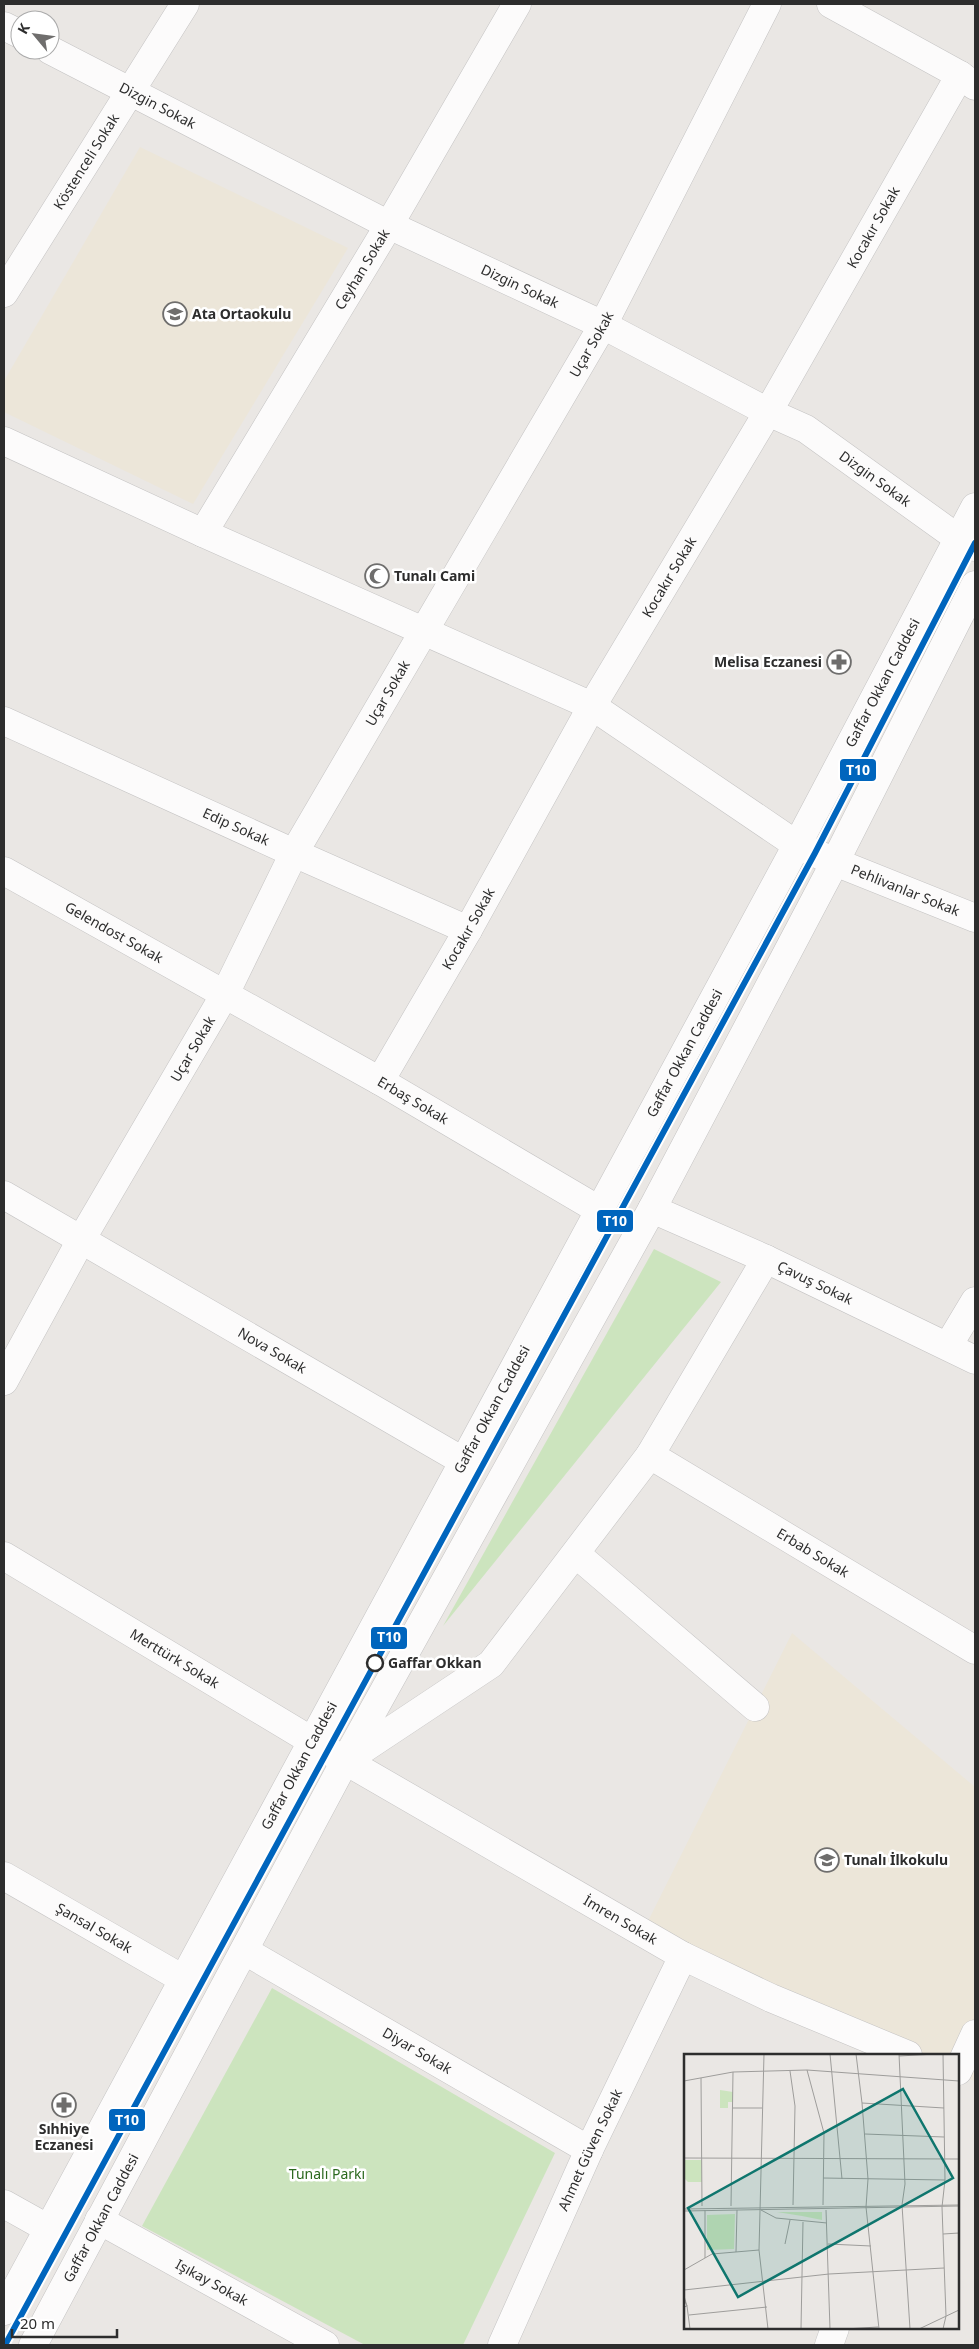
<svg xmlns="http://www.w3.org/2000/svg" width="979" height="2349" font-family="'Noto Sans',sans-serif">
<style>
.education{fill:#ece6d9}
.green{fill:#cce4be}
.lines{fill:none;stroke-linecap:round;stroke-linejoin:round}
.street-casing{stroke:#c4c3c3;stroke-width:29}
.secondary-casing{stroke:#c4c3c3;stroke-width:29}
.street{stroke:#fcfbfb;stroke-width:28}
.secondary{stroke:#fcfbfb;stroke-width:28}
.tram-1-casing{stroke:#fff;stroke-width:10}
.tram-1{stroke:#0065bd;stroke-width:6}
.stop-dot{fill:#fff;stroke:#2d2d2d;stroke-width:2.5}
.labels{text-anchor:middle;stroke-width:5;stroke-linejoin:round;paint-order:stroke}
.street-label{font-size:14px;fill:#2d2d2d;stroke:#fff}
.poi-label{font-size:14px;font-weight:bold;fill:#2d2d2d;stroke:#fff;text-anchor:start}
.stop-label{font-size:14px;font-weight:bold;fill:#2d2d2d;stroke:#fff;text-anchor:start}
.park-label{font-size:14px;fill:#2b691e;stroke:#fff}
.inset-road{fill:none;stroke:#9e9d9b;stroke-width:1}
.view{fill:#0f766e;fill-opacity:0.15;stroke:#0f766e;stroke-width:2.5}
.inset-edge{fill:none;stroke:#2d2d2d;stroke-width:2.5}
.line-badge{stroke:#fff;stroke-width:2}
.badge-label{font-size:14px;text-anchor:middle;font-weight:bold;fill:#fff}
</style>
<rect width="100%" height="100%" fill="#eae7e4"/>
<g class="education">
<path d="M140 147 348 248 193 504 4 412V381Z"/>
<path d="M792 1633 975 1787V2081L958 2076V2055H908L642 1933Z"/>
</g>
<g class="green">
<path d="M654 1249 721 1282 443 1626Z"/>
<path d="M272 1988 555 2153 463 2345H365L142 2226Z"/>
</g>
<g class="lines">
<g class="street-casing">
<g id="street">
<path d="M831 4 960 75 975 86"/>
<path d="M4 26 20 34"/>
<path id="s1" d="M50 50 389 225 603 325 768 412 806 429 959 539 975 547"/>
<path id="s2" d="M4 293 185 4"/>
<path id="s3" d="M4 441 203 533 592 706 797 845 835 862 975 918"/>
<path id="s4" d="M203 533 389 225 517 4"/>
<path id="s5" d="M4 721 294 853 468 930"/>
<path id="s6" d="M4 871 380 1081 599 1210"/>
<path id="s7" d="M380 1081 468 930 592 706 768 412 960 75"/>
<path id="s8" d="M4 1195 463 1461"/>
<path id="s9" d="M652 1209 766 1259 975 1360"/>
<path d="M948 1346 975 1301"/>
<path id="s10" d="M4 1381 81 1240 225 994 294 853 603 325 767 4"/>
<path id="s11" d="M650 1455 975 1650"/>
<path d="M576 1554 755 1707"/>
<path id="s12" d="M4 1556 337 1756 683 1956 771 1998 908 2055"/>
<path d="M345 1761 491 1664 650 1455 766 1259"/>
<path id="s13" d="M4 1876 183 1979"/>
<path id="s14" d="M245 1951 589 2150"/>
<path d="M958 2071 975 2034"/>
<path d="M4 2204 47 2228"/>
<path id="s15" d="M99 2220 325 2345"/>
<path id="s16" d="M502 2345 589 2150 683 1956"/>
<path d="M829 2345 835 2328"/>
</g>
</g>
<g class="secondary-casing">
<g id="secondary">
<path id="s17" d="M4 2311 797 845 975 507"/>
<path id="s18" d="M33 2345 345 1761 652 1209 835 862 975 585"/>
</g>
</g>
<use href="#street" class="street"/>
<use href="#secondary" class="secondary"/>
<g class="tram-1-casing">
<path id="tram-1" d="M5 2345 815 853 975 543"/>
</g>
<use href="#tram-1" class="tram-1"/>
</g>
<defs>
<g id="school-ring" transform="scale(1.25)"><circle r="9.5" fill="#fff" stroke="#6f6e6d" stroke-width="1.5"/><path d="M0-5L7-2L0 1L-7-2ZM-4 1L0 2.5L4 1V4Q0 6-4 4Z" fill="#6f6e6d"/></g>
<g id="mosque-ring" transform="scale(1.25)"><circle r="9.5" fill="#fff" stroke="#6f6e6d" stroke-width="1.5"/><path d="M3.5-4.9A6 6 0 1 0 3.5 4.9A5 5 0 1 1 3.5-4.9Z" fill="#6f6e6d"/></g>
<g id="pharmacy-ring" transform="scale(1.25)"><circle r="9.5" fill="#fff" stroke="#6f6e6d" stroke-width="1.5"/><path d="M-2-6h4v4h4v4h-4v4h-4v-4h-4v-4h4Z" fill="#6f6e6d"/></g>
</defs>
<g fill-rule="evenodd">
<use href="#school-ring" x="175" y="314"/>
<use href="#mosque-ring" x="377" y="576"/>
<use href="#pharmacy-ring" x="839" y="662"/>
<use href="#school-ring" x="827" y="1860"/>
<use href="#pharmacy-ring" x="64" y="2105"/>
</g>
<circle class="stop-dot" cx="375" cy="1663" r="8"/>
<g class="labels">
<g class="street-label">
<text dy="5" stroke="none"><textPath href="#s1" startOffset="121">Dizgin Sokak</textPath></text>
<text dy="5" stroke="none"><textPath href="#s2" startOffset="155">Köstenceli Sokak</textPath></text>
<text dy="5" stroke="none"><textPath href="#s7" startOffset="986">Kocakır Sokak</textPath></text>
<text dy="5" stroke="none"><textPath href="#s4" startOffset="308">Ceyhan Sokak</textPath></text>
<text dy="5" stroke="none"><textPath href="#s1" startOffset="526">Dizgin Sokak</textPath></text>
<text dy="5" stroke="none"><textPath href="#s10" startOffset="1192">Uçar Sokak</textPath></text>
<text dy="5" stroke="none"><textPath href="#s1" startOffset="931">Dizgin Sokak</textPath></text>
<text dy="5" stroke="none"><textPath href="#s7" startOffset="581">Kocakır Sokak</textPath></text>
<text dy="5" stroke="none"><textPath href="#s17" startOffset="1850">Gaffar Okkan Caddesi</textPath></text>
<text dy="5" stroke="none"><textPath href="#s10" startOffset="788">Uçar Sokak</textPath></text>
<text dy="5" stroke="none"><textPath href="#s5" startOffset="255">Edip Sokak</textPath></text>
<text dy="5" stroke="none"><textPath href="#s3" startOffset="1010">Pehlivanlar Sokak</textPath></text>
<text dy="5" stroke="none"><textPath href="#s7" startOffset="176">Kocakır Sokak</textPath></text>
<text dy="5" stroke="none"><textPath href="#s6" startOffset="126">Gelendost Sokak</textPath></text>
<text dy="5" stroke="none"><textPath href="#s10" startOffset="382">Uçar Sokak</textPath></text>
<text dy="5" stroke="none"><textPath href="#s17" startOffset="1430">Gaffar Okkan Caddesi</textPath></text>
<text dy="5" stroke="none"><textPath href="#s6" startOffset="469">Erbaş Sokak</textPath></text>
<text dy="5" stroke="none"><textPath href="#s9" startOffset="179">Çavuş Sokak</textPath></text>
<text dy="5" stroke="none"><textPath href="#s8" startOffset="310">Nova Sokak</textPath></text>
<text dy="5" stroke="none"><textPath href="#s17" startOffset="1025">Gaffar Okkan Caddesi</textPath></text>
<text dy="5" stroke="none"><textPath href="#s11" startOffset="190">Erbab Sokak</textPath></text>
<text dy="5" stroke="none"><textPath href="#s12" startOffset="199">Merttürk Sokak</textPath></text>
<text dy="5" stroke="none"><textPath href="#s17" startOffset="620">Gaffar Okkan Caddesi</textPath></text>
<text dy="5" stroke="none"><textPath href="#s12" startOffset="716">İmren Sokak</textPath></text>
<text dy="5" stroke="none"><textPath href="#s13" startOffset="104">Şansal Sokak</textPath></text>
<text dy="5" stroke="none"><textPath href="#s14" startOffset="199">Diyar Sokak</textPath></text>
<text dy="5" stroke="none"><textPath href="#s16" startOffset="214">Ahmet Güven Sokak</textPath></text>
<text dy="5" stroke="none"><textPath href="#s18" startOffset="144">Gaffar Okkan Caddesi</textPath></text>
<text dy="5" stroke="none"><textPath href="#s15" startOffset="129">Işıkay Sokak</textPath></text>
</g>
<g class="poi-label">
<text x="192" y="319">Ata Ortaokulu</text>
<text x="394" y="581">Tunalı Cami</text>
<text x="822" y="667" text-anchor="end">Melisa Eczanesi</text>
<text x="844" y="1865">Tunalı İlkokulu</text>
<text x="64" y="2134" text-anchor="middle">Sıhhiye<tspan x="64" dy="16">Eczanesi</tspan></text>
</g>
<g class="stop-label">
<text x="388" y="1668">Gaffar Okkan</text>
</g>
<g class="park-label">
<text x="327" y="2179">Tunalı Parkı</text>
</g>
</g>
<g transform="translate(684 2054)">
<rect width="275" height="275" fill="#eae7e4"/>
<path d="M36 36 49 38V48H44V54H36ZM0 106H18V128H4L0 124ZM93 158H138V166L118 162ZM51 160 50 195 23 196V161Z" fill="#cce4be"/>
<path class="inset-road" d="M80 0 75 196 84 275M146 0 158 125M172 0 178 49 184 125 182 153 195 275M215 0 221 130 218 151 226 275M259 0 261 126 258 153 262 262 259 275M215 2 252 0M123 16 140 79 139 151M106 17 111 52 109 151M17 24 18 152M0 27 49 18 123 16 275 27M178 49 260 54M49 54H78M181 80 260 83M0 104 275 105M139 124 261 126M47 152 49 18M0 155 275 151M21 156V204M77 156 92 164 143 169M142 156 146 275M0 157 275 152M259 180 275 179M101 190 106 166M144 190 187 192M52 198 53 156M0 216 28 200 75 196M0 236 145 220 260 214M0 242 3 252 0 245M0 253 3 252 6 275M5 261 83 253M117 275 119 168M161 275 194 273M235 275 275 256"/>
<path class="view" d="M219 35 269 124 54 243 4 154Z"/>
<rect width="275" height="275" class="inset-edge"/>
</g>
<g class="line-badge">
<rect x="839" y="758" width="38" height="24" rx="5" fill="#0065bd"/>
<rect x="596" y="1209" width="38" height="24" rx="5" fill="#0065bd"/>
<rect x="370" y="1626" width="38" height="24" rx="5" fill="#0065bd"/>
<rect x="108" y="2108" width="38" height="24" rx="5" fill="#0065bd"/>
</g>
<g class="badge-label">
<text x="858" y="775">T10</text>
<text x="615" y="1226">T10</text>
<text x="389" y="1642">T10</text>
<text x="127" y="2125">T10</text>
</g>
<rect width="979" height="2349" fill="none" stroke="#2d2d2d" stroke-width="10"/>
<g transform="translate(35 35) rotate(299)"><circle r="24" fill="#ffffff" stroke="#ababab"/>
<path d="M0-4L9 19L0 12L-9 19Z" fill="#6f6e6d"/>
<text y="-8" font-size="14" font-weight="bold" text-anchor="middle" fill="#2d2d2d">K</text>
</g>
<path d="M12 2329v8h105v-8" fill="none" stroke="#2d2d2d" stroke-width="2.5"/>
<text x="20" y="2329" font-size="15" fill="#2d2d2d" stroke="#ffffff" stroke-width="4" paint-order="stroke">20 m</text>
</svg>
